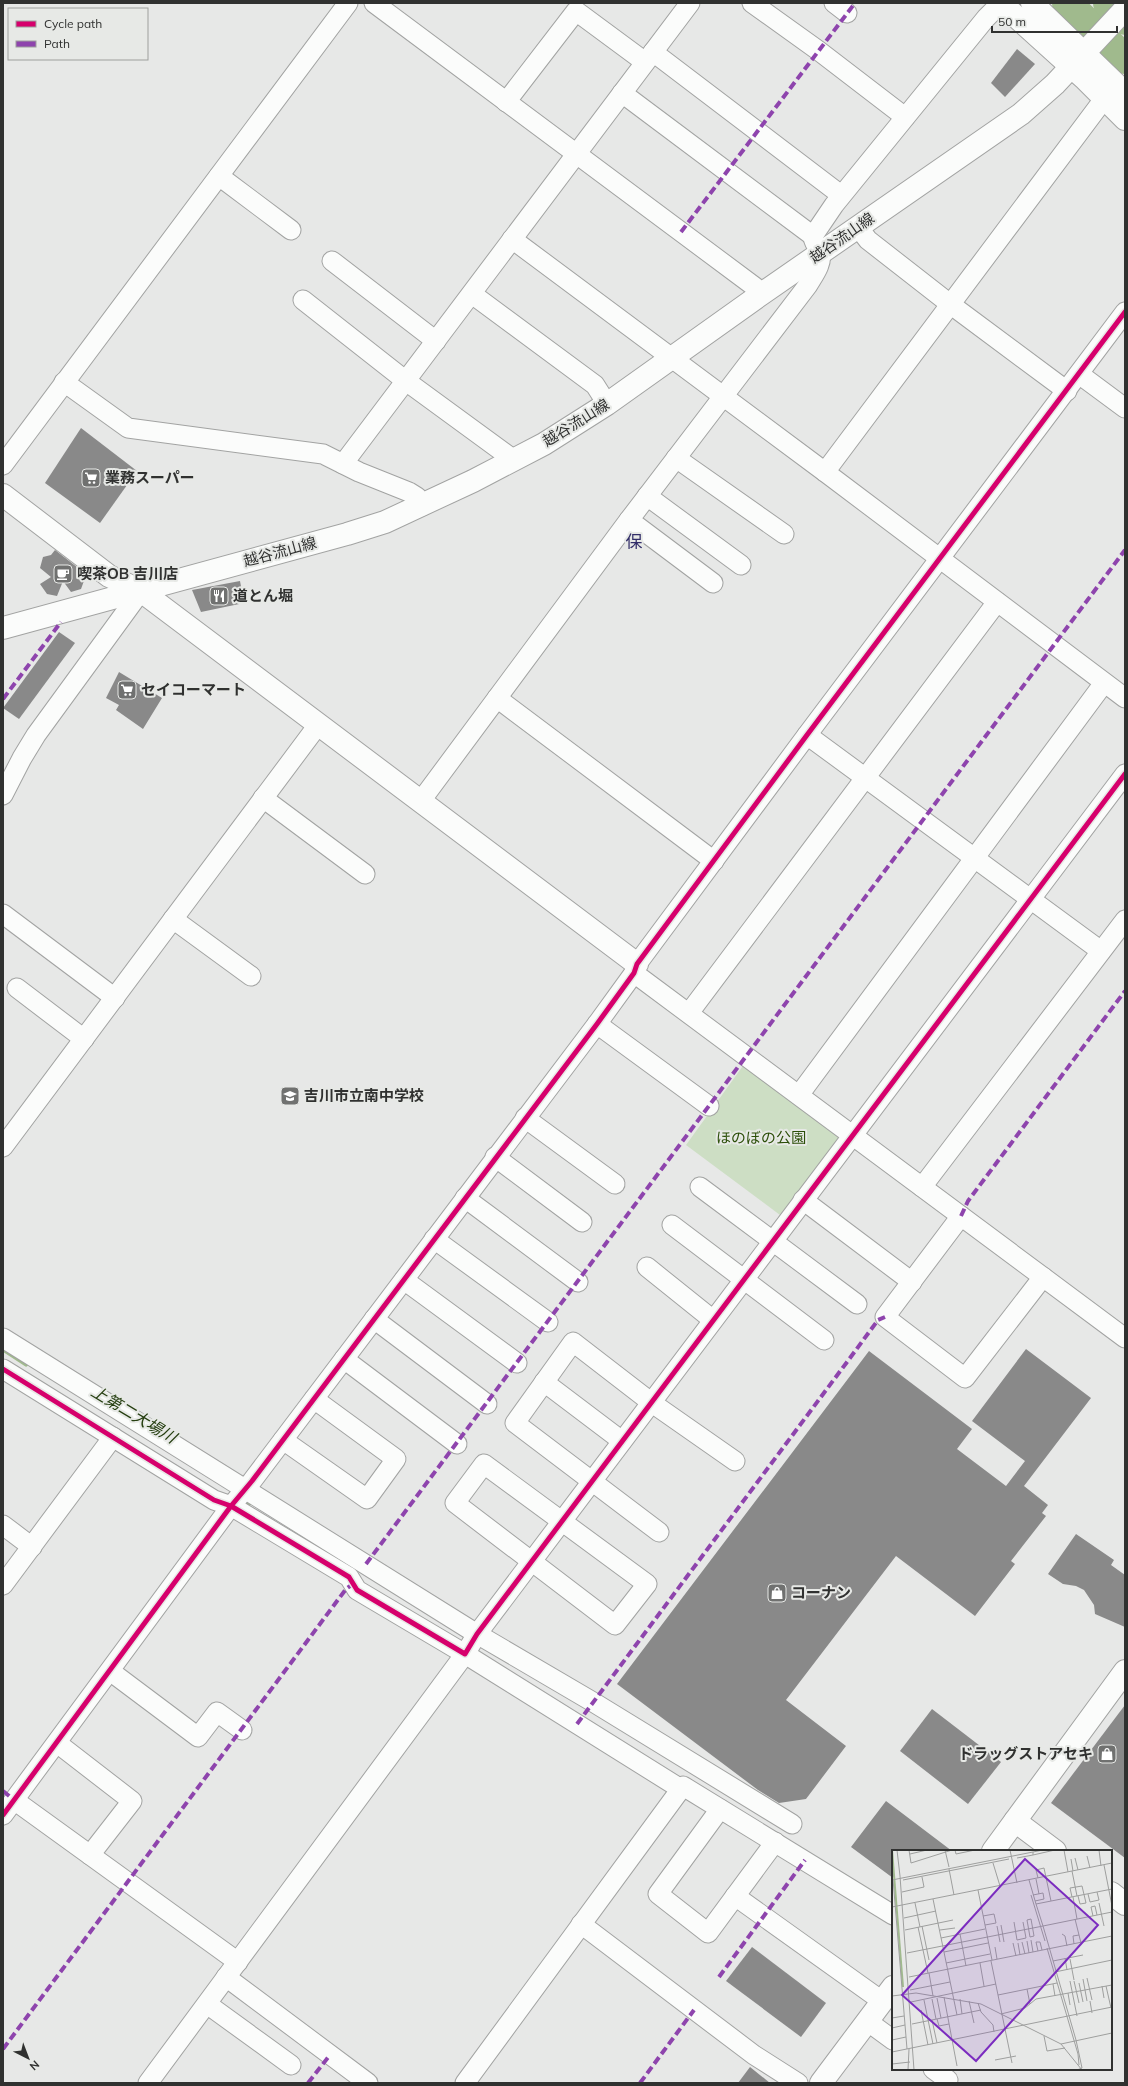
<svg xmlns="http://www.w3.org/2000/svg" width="1128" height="2086" font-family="Mulish,'Noto Sans JP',sans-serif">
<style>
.green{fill:#cddec4}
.water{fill:#a0ba8d}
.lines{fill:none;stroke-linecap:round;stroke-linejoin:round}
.stream{stroke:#a0ba8d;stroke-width:5}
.river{stroke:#a0ba8d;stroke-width:30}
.building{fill:#898989}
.minor-casing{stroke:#a2a3a2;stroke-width:21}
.tertiary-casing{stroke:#a2a3a2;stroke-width:24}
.primary-casing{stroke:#a2a3a2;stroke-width:24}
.minor{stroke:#fbfcfb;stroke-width:19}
.tertiary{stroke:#fbfcfb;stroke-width:22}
.primary{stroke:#fbfcfb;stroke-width:22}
.quiet{stroke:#8e44ad;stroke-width:4;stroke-dasharray:8 4;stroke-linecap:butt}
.cycleway-casing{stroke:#e7e9e6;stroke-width:8}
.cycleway{stroke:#d6006c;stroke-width:5}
.labels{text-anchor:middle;stroke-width:4;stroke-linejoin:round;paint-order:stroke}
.street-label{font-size:15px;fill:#303130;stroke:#e7e9e6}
.poi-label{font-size:15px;font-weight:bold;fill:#303130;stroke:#e7e9e6;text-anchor:start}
.park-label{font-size:15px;fill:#2c4f09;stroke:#e7e9e6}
.water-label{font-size:16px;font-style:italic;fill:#253e10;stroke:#e7e9e6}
.quarter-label{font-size:17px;fill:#312d68;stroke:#e7e9e6}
.inset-river{fill:none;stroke:#a0ba8d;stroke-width:2}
.inset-road{fill:none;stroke:#9e9f9e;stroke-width:1}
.view{fill:#7b2cbf;fill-opacity:0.15;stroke:#7b2cbf;stroke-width:2}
.inset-edge{fill:none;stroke:#303130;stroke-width:2}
</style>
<rect width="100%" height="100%" fill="#e7e8e7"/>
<path class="green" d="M745 1063 841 1136 784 1218 686 1145Z"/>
<path class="water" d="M1063 3H1072L1091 21 1086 25Z"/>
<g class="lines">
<g class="stream">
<path d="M3 1349 26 1364"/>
<path d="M241 1498 249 1503"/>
</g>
<g class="river">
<path d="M1067 3 1125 59"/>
<path d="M1108 3 1125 20"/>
</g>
</g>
<g class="building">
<path d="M1017 49 1035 64 1005 97 991 83Z"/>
<path d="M81 428 137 471 100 523 45 483Z"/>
<path d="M55 550 82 571 78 576 85 578 81 589 71 592 63 581 57 596 47 594 40 584 51 577 40 568 43 557 51 555Z"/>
<path d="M240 581 244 603 201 612 192 590Z"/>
<path d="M59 632 75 643 19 719 3 708Z"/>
<path d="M119 672 162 698 143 729 116 710 119 705 106 698Z"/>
<path d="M1026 1349 1091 1398 1024 1486 1048 1505 1042 1513 1046 1516 1011 1561 1015 1564 975 1616 896 1556 786 1700 846 1746 806 1799 779 1803 758 1790 617 1684 869 1351 972 1429 957 1449 1006 1486 1025 1461 972 1421Z"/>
<path d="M1076 1534 1114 1560 1111 1565 1125 1575V1627L1095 1614 1094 1605 1084 1590 1076 1586 1063 1584 1048 1574Z"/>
<path d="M1125 1705V1858L1051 1803Z"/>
<path d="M932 1709 1001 1762 968 1804 900 1751Z"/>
<path d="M886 1801 952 1851H893V1878L851 1847Z"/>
<path d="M752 1947 826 2003 801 2037 726 1981Z"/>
<path d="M750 2067 770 2083H738Z"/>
</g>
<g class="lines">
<g class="minor-casing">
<g id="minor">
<path d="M374 3 755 287 760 295"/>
<path d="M752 3 819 51 905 117"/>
<path d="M834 3 847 13"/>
<path d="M653 52 841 195"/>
<path d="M622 93 813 236"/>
<path d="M506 102 576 11 645 62"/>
<path d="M219 176 291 230"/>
<path d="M858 227 868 240 950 304 1067 391"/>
<path d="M512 239 825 472 1125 698"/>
<path d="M332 261 436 341"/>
<path d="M472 294 595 385 607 404"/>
<path d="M303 300 406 381 514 460"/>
<path d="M1079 374 1125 408"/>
<path d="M64 382 128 428 323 454 359 472 409 492 417 497 422 506"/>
<path d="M676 458 784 534"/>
<path d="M343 464 690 3"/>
<path d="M3 465 348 3"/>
<path d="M825 472 1104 99"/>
<path d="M647 496 741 565"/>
<path d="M629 520 713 583"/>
<path d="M497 698 714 861"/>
<path d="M807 735 1101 951"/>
<path d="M3 795 22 758 36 735 141 591"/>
<path d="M263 798 365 874"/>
<path d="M420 802 629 520 808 285C813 276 823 264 820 253 818 246 813 243 813 236L834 205 986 18 1001 3"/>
<path d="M3 914 115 998"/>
<path d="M173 919 251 976"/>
<path d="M634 973 1125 1338"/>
<path d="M17 988 84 1039"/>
<path d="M689 1013 997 602"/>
<path d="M597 1024 709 1106"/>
<path d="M799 1095 1104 683"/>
<path d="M525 1118 615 1184"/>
<path d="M3 1147 318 725"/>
<path d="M495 1157 582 1222"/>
<path d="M700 1187 857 1304"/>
<path d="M922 1187 1125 920"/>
<path d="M465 1198 578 1282"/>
<path d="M803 1200 912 1282"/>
<path d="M961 1216 885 1317 965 1378 1043 1277"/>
<path d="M672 1225 824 1340"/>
<path d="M434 1239 548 1322"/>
<path d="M647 1267 713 1320"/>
<path d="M404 1280 517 1363"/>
<path d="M374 1319 487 1404"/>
<path d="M3 1338 477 1634 593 1702 792 1824"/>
<path d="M344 1359 457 1444"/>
<path d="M3 1369 214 1500 231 1506 349 1577 357 1590 465 1654 477 1634 1125 774"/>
<path d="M544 1382 622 1441"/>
<path d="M283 1440 367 1499 396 1459 314 1399"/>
<path d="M484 1464 647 1584 615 1625 455 1503Z"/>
<path d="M3 1525 32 1547"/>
<path d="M659 1532 515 1423 573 1342 652 1403 735 1461"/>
<path d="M3 1585 113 1437"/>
<path d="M110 1671 198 1737 217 1712 242 1730"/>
<path d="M57 1743 132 1801 90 1855"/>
<path d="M14 1800 238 1962"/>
<path d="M720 1809 658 1894 708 1933 775 1842"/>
<path d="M3 1815 231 1506 252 1481 597 1024 634 973 637 964 807 735 1125 312"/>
<path d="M735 1896 882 2001"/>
<path d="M581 1924 754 2055 798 2083"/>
<path d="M226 1977 368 2083"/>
<path d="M207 2004 291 2065"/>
<path d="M867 2021 893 2040"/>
<path d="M933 2069 948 2080 946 2083"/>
<path d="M148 2083 465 1654 681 1789"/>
<path d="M465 2083 683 1786 893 1915"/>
</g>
</g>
<g class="tertiary-casing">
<g id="tertiary">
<path d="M3 495 109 576 141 591 637 964"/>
<path d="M1015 1821 1055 1851"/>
<path d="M993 1851 1125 1671"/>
<path d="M1111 1893 1125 1904"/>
<path d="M821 2083 893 1987"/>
</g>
</g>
<g class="primary-casing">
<g id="primary">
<path d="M1001 3 1084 78 1125 119"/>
<path d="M1032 3 1125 93"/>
<path d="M3 628 347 534 385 522 473 481 544 444 607 404 760 295 1021 114 1055 84 1125 9"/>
</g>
</g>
<use href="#minor" class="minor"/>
<use href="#tertiary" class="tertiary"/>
<use href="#primary" class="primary"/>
<g class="quiet">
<path d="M681 232 855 3"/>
<path d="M3 699 61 622"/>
<path d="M961 1216 968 1201 1125 991"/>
<path d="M366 1564 1125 550"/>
<path d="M577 1724 850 1358 878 1320 885 1317"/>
<path d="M3 1791 14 1800"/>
<path d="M719 1977 805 1860"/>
<path d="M3 2049 346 1589 353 1584"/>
<path d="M308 2083 330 2055"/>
<path d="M640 2083 694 2010"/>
</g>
<g class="cycleway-casing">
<g id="cycleway">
<path d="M3 1369 214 1500 231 1506 349 1577 357 1590 465 1654 477 1634 1125 774"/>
<path d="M3 1815 231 1506 252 1481 597 1024 634 973 637 964 807 735 1125 312"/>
</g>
</g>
<use href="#cycleway" class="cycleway"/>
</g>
<defs>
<g id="supermarket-square" transform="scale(1)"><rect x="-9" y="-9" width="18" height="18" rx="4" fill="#707170" stroke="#e7e9e6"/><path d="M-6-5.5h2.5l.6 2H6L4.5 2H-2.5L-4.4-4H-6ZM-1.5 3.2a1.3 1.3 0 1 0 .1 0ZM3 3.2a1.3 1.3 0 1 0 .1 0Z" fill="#fff"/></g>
<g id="cafe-square" transform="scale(1)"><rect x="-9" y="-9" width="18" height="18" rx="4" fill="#707170" stroke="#e7e9e6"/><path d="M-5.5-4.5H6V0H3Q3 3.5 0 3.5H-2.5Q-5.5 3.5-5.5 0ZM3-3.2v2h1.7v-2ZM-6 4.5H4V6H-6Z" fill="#fff"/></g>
<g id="restaurant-square" transform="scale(1)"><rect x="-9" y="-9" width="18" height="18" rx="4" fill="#707170" stroke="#e7e9e6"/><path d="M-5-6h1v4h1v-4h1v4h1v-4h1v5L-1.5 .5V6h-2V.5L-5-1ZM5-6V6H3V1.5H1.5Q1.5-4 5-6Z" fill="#fff"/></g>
<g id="school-square" transform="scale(1)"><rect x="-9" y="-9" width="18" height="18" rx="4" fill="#707170" stroke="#e7e9e6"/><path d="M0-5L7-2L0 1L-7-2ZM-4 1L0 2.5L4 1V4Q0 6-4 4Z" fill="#fff"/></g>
<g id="shop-square" transform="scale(1)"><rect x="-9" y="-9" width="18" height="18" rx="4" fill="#707170" stroke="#e7e9e6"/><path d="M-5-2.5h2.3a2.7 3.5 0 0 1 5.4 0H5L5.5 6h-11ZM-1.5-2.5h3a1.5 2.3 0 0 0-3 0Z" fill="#fff"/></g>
</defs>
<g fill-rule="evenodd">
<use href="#supermarket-square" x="91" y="478"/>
<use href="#cafe-square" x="63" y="574"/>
<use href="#restaurant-square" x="219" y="596"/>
<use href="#supermarket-square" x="127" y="690"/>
<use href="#school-square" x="290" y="1096"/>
<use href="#shop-square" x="777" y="1593"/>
<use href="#shop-square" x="1107" y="1754"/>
</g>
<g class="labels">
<g class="street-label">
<text transform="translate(842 238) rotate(-35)" y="5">越谷流山線</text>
<text transform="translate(576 423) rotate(-32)" y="5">越谷流山線</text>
<text transform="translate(280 552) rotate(-15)" y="5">越谷流山線</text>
</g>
<g class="poi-label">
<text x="105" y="483">業務スーパー</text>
<text x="77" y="579">喫茶OB 吉川店</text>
<text x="233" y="601">道とん堀</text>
<text x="141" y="695">セイコーマート</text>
<text x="304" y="1101">吉川市立南中学校</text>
<text x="791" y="1598">コーナン</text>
<text x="1093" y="1759" text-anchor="end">ドラッグストアセキ</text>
</g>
<g class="park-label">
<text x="761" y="1143">ほのぼの公園</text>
</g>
<g class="water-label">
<text transform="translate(134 1414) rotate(31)" y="6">上第二大場川</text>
</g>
<g class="quarter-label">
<text x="634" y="548">保</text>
</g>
</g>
<g transform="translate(892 1850)">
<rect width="220" height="220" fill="#e7e8e7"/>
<path class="inset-river" d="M0 0 11 137"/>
<path class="inset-road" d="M5 0 8 26M17 0 19 13 60 0M53 0 57 17M63 0 64 4 83 0M118 0 125 33M172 0 176 22M207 0 209 16M141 2V5L163 0M18 4 35 0M195 6 198 18M125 8 141 5M183 8 186 20M179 9 181 21M101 13 108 36M0 14 1 27M212 15 220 56M57 19 62 45M180 21 185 46M8 26 22 220M146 28 144 20 152 18 159 51M1 29 15 199M144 29 147 44M0 30 151 0M11 30 117 9M137 30 144 54 220 39M86 40 100 110M10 42 32 37 30 27M196 44 198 52 207 50 205 42M139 45 153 91M141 45 151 43 152 49 143 51M180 47 178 38 190 36 194 53 188 54 186 46M181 47 185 69M41 49 65 165M23 53 28 77M207 53 212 76M144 54 151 76 220 62M0 57 220 13M91 66 102 64 104 73 93 75M201 66 199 57 203 56 205 65M12 68 44 61M139 69 142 86 138 87 135 70ZM183 69 189 93M122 72 125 90 134 88 131 72M109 75 112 92M30 76 37 110M105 76 108 92M26 77 36 123M13 80 61 70M48 80 63 78M68 84 74 116M170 84 173 86 175 96M49 88 93 79M139 90 141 102M135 91 137 103M130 92 133 104M121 93 124 106M126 93 128 105M182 94 181 86 187 85M103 97 105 109M155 98 186 204 187 215M146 101 144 92H148L150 100M52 102 96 93M15 103 151 76 184 190M173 108 175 120M178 109 182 130M99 111 120 213M161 111 191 105M54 113 98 104M88 113 92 136M163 122 220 110M37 123 41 146M17 127 220 86M195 128 200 150M191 129 195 151M178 131 185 166M182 131 187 153M187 133 191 152M161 134 163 146M210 136 212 148M214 136 219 158M135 139 138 154M18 140 58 132M176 143 178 155M106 145 165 133M0 146 24 143 89 154 169 194 190 220M52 147 65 216M45 148 49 168M40 149 44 169M68 149 70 164M32 150 41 194M77 151 82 173M198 151 200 163M19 152 104 134M86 153 89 162 101 175 102 182M29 160 36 195M109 164 133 158 144 149 220 135M0 168 12 166M45 169 47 176 57 174M40 170 45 193M20 174 89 160M0 178 13 175M152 186 155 201 173 198M0 190 14 187M184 190 190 218 185 220M169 194 220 183M0 202 220 157M103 210 124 206M0 214 18 212M16 220 17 199"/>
<path class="view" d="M133 9 206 75 84 211 10 145Z"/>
<rect width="220" height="220" class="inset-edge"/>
</g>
<rect width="1128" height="2086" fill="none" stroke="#303130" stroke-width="8"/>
<rect x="8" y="8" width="140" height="52" fill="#e7e9e6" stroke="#9e9f9d"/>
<rect x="16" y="21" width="20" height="6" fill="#d6006c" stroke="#9e9f9d"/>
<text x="44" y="28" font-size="12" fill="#303130">Cycle path</text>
<rect x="16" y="41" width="20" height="6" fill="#8e44ad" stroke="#9e9f9d"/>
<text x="44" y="48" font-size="12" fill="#303130">Path</text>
<g transform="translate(28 2058) rotate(138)" stroke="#e7e9e6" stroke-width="3" paint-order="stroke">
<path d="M0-3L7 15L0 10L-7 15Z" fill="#303130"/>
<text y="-6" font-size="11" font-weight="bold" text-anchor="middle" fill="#303130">N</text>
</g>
<path d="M992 26v6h125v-6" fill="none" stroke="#303130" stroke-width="2"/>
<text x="998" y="26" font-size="12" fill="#303130" stroke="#e7e9e6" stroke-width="3" paint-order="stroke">50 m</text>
</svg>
